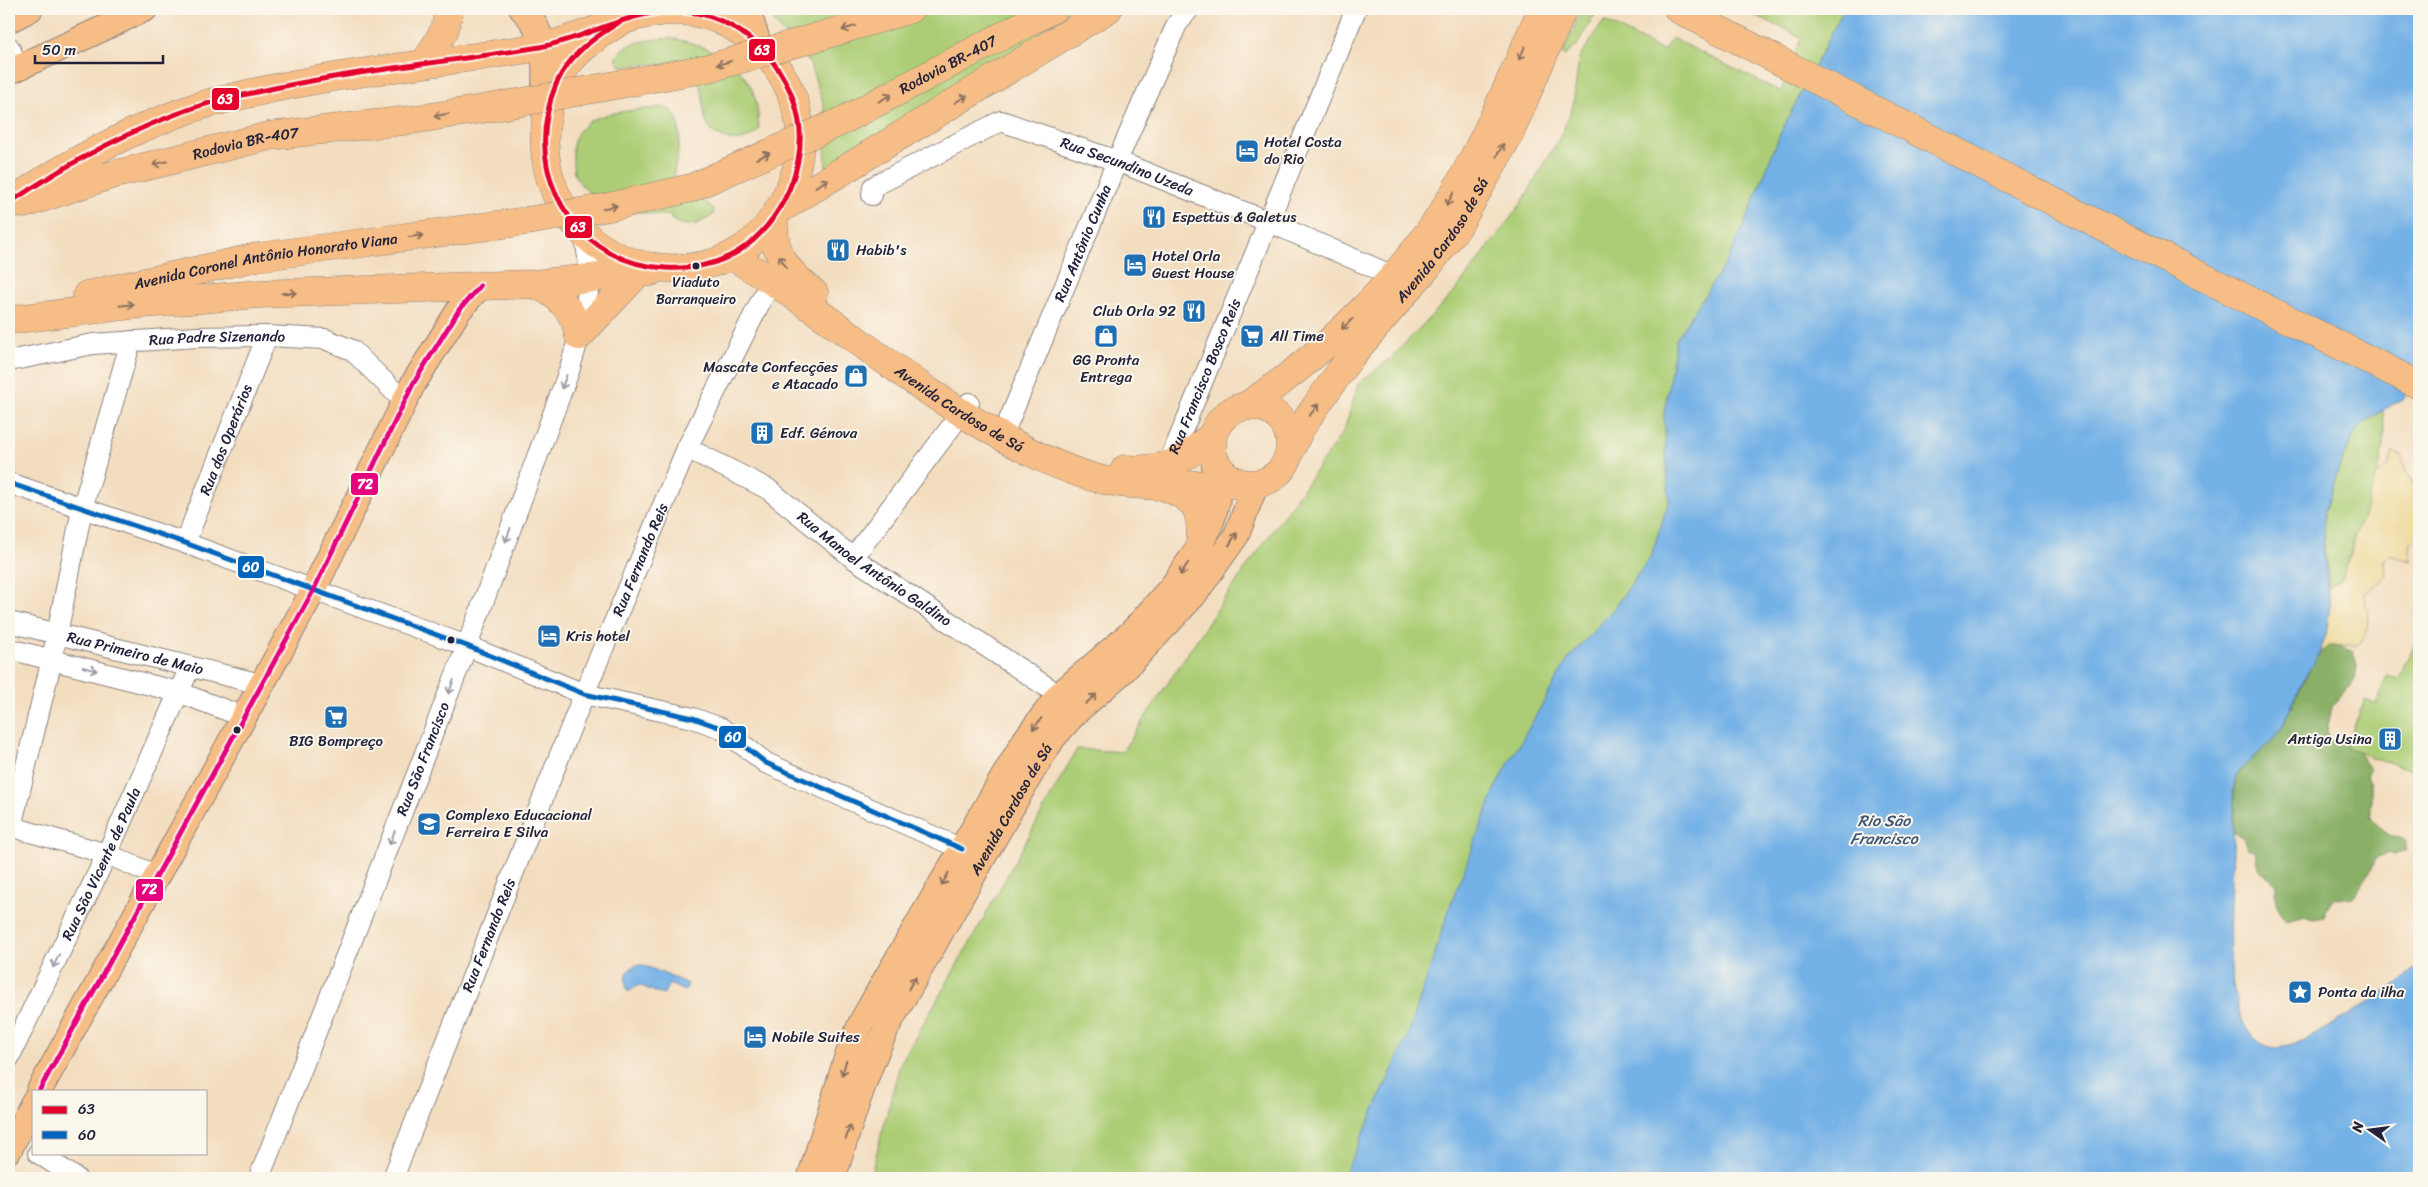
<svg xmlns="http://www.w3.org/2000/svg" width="2428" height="1187" font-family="Sriracha,sans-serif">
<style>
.green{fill:#accd75;stroke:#677858}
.forest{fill:#89b066;stroke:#566950}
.sand{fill:#eeda9e;stroke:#887e6c}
.water{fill:#73b1e6;stroke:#4a6a90}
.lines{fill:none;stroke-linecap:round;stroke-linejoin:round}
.minor-casing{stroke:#8a807d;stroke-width:22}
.major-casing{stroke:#8a807d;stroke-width:27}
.highway-casing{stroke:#8a807d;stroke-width:29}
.minor{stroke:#fff;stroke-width:20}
.major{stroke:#f6be86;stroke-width:25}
.highway{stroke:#f6be86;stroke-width:28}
.highway-bridge-casing{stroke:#8a807d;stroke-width:29;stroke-linecap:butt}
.highway-bridge{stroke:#f6be86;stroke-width:28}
.bus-1-casing{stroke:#fbf7ec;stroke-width:9}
.bus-2-casing{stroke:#fbf7ec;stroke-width:9}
.bus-3-casing{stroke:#fbf7ec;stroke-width:9}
.bus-1{stroke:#e4002b;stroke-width:5}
.bus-2{stroke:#0065bd;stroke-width:5}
.bus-3{stroke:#e5007d;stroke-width:5}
.oneway{stroke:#8c7060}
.oneway2{stroke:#9c9ca7}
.bus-dot{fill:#22223b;stroke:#fbf7ec;stroke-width:2}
.labels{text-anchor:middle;stroke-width:4;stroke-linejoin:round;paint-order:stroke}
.bus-label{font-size:14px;fill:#22223b;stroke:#fbf7ec}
.street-label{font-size:15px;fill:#22223b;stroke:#fbf7ec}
.poi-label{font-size:15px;fill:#22223b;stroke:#fbf7ec;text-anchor:start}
.water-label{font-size:16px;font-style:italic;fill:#3e5477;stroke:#fbf7ec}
.line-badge{stroke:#fbf7ec;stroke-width:2}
.badge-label{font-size:14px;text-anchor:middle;font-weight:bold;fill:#fff}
</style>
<rect width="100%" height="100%" fill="#fbf7ec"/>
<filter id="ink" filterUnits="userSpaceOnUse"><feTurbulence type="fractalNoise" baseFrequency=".02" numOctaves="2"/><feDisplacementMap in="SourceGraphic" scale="10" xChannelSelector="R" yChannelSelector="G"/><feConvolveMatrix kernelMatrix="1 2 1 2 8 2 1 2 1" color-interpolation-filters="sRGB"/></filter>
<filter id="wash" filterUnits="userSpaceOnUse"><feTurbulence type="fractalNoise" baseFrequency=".0096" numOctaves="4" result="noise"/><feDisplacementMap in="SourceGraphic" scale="20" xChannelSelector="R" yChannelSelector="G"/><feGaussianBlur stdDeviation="1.12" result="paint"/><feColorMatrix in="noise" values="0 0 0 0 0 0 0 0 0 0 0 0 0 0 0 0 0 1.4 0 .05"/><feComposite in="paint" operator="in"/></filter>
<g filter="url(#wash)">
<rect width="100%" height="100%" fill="#f3ddbf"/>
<g class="green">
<path d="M813 9H1095L826 173 824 105 809 62 773 21Z"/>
<path d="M1582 9H1598L1576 47 1564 56 1562 54Z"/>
<path d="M1742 9H1951L1659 532 1651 556 1615 607 1393 1178H870L900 1064 971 941 1077 749 1122 752 1222 602 1344 431 1358 384 1391 358 1456 290 1521 204 1561 135 1573 106 1579 58 1604 21 1663 51 1672 38 1781 92 1801 37Z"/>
<path d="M668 38C700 42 740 59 753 92 758 104 758 117 759 130 749 139 740 143 727 139 689 129 715 92 692 76 684 70 657 64 647 64 637 64 630 67 620 66L616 58C624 41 651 40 668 38Z"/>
<path d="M661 107C684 109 680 140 677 158 676 163 674 168 674 173 679 201 703 194 714 210L713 215C701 224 684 230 671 219V215C642 216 589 204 575 176 573 171 573 162 573 157 571 141 577 130 590 121 607 111 641 110 661 107Z"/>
<path d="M2383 411C2387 448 2376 486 2362 521 2360 526 2357 530 2355 535 2348 557 2350 574 2329 588 2328 564 2320 540 2324 515 2328 491 2341 456 2353 435 2360 424 2372 416 2383 411Z"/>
<path d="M2419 635V767L2415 771 2345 748 2365 700 2376 704 2387 676 2399 679Z"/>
</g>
<path class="forest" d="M2328 646H2339L2353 652 2357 667 2355 680 2332 707 2327 730 2328 739 2331 741 2337 737 2348 741 2346 748 2358 752 2370 768 2366 775 2371 783V817L2388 834 2406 840V852L2393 854 2388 852 2375 859C2372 873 2361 884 2354 897L2333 899 2326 910 2324 917 2313 919 2304 916 2287 921C2277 909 2272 899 2277 884L2258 868 2255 851 2247 848 2243 837 2234 833V786L2240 770 2281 729 2313 662Z"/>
<path class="sand" d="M2393 453 2402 455 2406 473 2419 492 2417 539 2409 543 2411 561 2391 556 2384 560 2387 576 2365 593C2366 616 2374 627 2357 645L2328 646 2319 654C2327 632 2331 612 2329 588L2340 580 2349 561 2356 533 2362 522 2376 477 2388 466Z"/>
<g class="water">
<path d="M1844 9H2419V376L2403 399 2371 417 2354 434 2339 467 2324 515 2323 545 2330 606 2326 635 2319 654 2306 675 2281 729 2273 740 2240 770 2235 780C2231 801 2234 829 2233 852 2231 891 2213 1061 2285 1047 2299 1044 2314 1034 2327 1028 2359 1009 2389 989 2419 967V1178H1343L1408 1035 1452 901 1497 784 1567 661 1615 607 1651 556 1669 501 1664 415 1676 339 1728 259 1749 213 1781 132Z"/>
<path d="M637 965H643L688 984 685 991 669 984 663 995 639 985 628 992C624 981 624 970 637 965Z"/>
</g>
</g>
<g filter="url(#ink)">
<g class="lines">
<g class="minor-casing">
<g id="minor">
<path d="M9 47 18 67"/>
<path id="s1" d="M872 195 873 187 878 184 1001 121 1117 161 1269 222 1393 276"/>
<path id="s2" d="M9 361 93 344 197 337 267 336 325 339 352 350 404 401"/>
<path id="s3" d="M1002 437 1117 161 1177 24 1189 9"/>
<path id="s4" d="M687 448 768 489 853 558 1059 695"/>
<path id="s5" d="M1168 465 1356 9"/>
<path d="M9 483 185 543 467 646 584 694 693 718 721 728 766 763 962 849"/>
<path id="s6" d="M185 543 267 336"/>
<path d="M853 558 969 403"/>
<path id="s7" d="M9 622 261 684"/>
<path d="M9 649 178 692 244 717"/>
<path d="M9 826 107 854 155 875"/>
<path d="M11 827 52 659 82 509 131 341"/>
<path id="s8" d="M9 1058 107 854 190 667"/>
<path d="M38 1153 76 1178"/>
<path id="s9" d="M259 1178 467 646 569 371C582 327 598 279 583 234"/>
<path id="s10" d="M393 1178 584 694 687 448 771 281"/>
</g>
</g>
<g class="major-casing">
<g id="major">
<path d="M522 9C552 37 544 73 544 111"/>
<path d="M603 9 628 19"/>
<path d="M747 9 759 45"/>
<path d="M9 20 30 9"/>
<path d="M9 72 145 9"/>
<path d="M39 1091 313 591 413 384 459 310 480 286"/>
<path d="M9 1150 34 1101"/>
<path d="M810 1178 846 1060 861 1023 884 982 1025 740 1059 695 1132 632 1171 588 1197 550 1211 523 1217 502 1214 458"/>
<path id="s11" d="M833 1178C849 1127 864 1076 887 1027L1030 775 1053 738 1076 712 1123 671 1194 595 1236 536 1256 484"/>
</g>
</g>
<g class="highway-casing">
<g id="highway">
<path d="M1678 9 2097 224 2419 385"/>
<path d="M821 36 910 9"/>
<path d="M425 63 445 29 449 9"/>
<path id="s12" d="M842 121 1053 9"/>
<path d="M9 203C68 163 128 130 196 107 214 101 234 97 252 93 347 71 444 63 540 47 588 38 631 9 680 11 739 14 790 64 799 122 807 172 775 234 730 256 710 266 687 269 666 268 585 265 530 189 548 111 551 95 558 77 568 64 582 46 599 35 618 23"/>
<path id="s13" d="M24 204 108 176 269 136 411 120 489 108"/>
<path d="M780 209 1108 9"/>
<path d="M774 218C772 255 787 271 814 293"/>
<path id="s14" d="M731 256C824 309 905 383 999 435 1030 453 1064 470 1099 479 1148 491 1198 483 1247 484"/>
<path d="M533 284C557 292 575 311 579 336"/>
<path id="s15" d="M87 295 257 257 527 221"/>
<path d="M9 320 131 305 259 294 533 284 650 272"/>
<path d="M579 336 637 274"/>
<path d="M1246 406C1318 360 1395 284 1442 213 1483 149 1511 78 1542 9"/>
<circle cx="1251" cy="445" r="39"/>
<path id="s16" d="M1290 451 1300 429 1351 356 1428 266 1458 226 1509 135 1563 9"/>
<path d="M1125 469C1168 472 1182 460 1213 435"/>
<path d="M1163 486C1196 498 1203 510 1200 545"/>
</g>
</g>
<use href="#minor" class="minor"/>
<use href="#major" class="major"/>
<use href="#highway" class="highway"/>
<g class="highway-bridge-casing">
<g id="highway-bridge">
<path d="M489 108 709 68 821 36"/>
<path d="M527 221 609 207 691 188 842 121"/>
</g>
</g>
<use href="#highway-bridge" class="highway-bridge"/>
<g class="bus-1-casing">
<path id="bus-1" d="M9 203C68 163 128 130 196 107 214 101 234 97 252 93 347 71 444 63 540 47 588 38 631 9 680 11 739 14 790 64 799 122 807 172 775 234 730 256 710 266 687 269 666 268 585 265 530 189 548 111 551 95 558 77 568 64 582 46 599 35 618 23"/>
</g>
<g class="bus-2-casing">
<path id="bus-2" d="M9 483 185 543 467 646 584 694 693 718 721 728 766 763 962 849"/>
</g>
<g class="bus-3-casing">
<path id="bus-3" d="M39 1091 313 591 413 384 459 310 480 286"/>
</g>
<use href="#bus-1" class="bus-1"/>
<use href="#bus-2" class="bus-2"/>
<use href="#bus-3" class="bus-3"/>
</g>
<defs><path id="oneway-shaft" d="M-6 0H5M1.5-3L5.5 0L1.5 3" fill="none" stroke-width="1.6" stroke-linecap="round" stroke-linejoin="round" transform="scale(1.25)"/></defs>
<g class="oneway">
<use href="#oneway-shaft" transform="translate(849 28) rotate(163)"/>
<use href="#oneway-shaft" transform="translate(1522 53) rotate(114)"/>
<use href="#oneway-shaft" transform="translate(724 63) rotate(164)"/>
<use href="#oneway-shaft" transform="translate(885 98) rotate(-28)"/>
<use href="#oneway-shaft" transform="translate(961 99) rotate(-31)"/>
<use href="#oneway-shaft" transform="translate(441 115) rotate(171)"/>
<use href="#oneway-shaft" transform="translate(1500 150) rotate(-61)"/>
<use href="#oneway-shaft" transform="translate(763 156) rotate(-24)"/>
<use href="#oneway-shaft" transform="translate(160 163) rotate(166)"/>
<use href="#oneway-shaft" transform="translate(822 183) rotate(-31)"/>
<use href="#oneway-shaft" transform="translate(1450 199) rotate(119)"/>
<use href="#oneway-shaft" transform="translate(610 207) rotate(-12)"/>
<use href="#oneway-shaft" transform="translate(416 236) rotate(-7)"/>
<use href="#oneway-shaft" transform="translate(783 262) rotate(-122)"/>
<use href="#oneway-shaft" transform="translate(289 293) rotate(-2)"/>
<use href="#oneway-shaft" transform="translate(127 305) rotate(-6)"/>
<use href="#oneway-shaft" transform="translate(1347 324) rotate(137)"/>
<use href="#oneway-shaft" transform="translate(1314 410) rotate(-52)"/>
<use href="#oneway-shaft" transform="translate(1233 539) rotate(-58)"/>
<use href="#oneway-shaft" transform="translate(1184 569) rotate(124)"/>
<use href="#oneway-shaft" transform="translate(1091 699) rotate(-42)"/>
<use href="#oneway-shaft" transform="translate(1037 724) rotate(127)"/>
<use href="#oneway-shaft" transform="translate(945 879) rotate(120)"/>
<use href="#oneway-shaft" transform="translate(912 983) rotate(-60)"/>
<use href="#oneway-shaft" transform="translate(844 1068) rotate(107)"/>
<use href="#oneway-shaft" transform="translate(848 1132) rotate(-73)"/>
</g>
<g class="oneway2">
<use href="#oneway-shaft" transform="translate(564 382) rotate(110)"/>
<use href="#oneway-shaft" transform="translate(508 535) rotate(110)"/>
<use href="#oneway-shaft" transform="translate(90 669) rotate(15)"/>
<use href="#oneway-shaft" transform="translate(451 687) rotate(111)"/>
<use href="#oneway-shaft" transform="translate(392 838) rotate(111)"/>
<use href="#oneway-shaft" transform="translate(56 961) rotate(116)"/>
</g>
</g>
<defs>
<g id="hotel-square" transform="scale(1.25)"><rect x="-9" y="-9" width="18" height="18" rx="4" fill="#1f6fb2" stroke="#fbf7ec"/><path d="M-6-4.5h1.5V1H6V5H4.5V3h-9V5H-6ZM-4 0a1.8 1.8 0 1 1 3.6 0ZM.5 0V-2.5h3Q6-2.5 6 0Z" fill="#fff"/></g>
<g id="restaurant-square" transform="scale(1.25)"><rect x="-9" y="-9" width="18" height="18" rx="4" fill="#1f6fb2" stroke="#fbf7ec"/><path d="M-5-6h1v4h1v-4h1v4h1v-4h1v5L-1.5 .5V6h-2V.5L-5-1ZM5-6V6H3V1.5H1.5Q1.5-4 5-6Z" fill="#fff"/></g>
<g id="shop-square" transform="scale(1.25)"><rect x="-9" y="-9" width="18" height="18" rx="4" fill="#1f6fb2" stroke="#fbf7ec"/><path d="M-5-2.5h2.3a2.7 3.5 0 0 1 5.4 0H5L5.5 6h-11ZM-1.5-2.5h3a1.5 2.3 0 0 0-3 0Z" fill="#fff"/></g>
<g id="supermarket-square" transform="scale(1.25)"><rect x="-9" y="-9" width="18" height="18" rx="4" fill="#1f6fb2" stroke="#fbf7ec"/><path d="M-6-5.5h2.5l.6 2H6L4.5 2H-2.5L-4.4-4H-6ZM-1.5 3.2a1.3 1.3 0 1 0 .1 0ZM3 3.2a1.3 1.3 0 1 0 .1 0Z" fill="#fff"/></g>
<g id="building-square" transform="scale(1.25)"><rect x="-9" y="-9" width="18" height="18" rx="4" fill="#1f6fb2" stroke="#fbf7ec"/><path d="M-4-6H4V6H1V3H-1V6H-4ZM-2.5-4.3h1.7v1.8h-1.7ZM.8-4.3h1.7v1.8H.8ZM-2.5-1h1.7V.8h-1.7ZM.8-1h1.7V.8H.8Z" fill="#fff"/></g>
<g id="school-square" transform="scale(1.25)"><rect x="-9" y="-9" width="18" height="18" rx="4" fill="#1f6fb2" stroke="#fbf7ec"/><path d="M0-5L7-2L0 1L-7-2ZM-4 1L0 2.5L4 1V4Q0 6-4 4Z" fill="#fff"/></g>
<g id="sight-square" transform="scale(1.25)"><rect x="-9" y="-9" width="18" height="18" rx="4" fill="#1f6fb2" stroke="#fbf7ec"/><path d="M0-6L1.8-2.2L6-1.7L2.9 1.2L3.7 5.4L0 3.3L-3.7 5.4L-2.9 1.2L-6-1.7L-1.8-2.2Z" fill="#fff"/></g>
</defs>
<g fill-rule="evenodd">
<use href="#hotel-square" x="1247" y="151"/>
<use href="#restaurant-square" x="1154" y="217"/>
<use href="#restaurant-square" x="838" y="250"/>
<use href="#hotel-square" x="1135" y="265"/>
<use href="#restaurant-square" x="1194" y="311"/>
<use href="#shop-square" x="1106" y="336"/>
<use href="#supermarket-square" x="1252" y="336"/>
<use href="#shop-square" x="856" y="376"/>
<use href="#building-square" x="762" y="433"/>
<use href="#hotel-square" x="549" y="636"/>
<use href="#supermarket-square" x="336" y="717"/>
<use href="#building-square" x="2390" y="739"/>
<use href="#school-square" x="429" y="824"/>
<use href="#sight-square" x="2300" y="992"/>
<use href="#hotel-square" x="755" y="1037"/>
</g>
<g class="bus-dot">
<circle cx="696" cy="266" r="4.5"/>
<circle cx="451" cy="640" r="4.5"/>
<circle cx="237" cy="730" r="4.5"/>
</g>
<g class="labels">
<g class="bus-label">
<text x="696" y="287">Viaduto<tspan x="696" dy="17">Barranqueiro</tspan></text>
</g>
<g class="street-label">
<text dy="5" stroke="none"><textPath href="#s12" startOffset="120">Rodovia BR-407</textPath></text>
<text dy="5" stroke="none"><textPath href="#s13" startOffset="230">Rodovia BR-407</textPath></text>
<text dy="5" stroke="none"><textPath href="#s1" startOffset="286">Rua Secundino Uzeda</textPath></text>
<text dy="5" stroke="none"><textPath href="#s16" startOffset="261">Avenida Cardoso de Sá</textPath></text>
<text dy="5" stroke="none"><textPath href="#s3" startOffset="210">Rua Antônio Cunha</textPath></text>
<text dy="5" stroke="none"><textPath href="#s15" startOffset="182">Avenida Coronel Antônio Honorato Viana</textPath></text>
<text dy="5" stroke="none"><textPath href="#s2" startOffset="210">Rua Padre Sizenando</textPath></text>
<text dy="5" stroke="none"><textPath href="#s5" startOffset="96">Rua Francisco Bosco Reis</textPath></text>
<text dy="5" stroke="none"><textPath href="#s14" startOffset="275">Avenida Cardoso de Sá</textPath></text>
<text dy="5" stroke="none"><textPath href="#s6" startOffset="111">Rua dos Operários</textPath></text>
<text dy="5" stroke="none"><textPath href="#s10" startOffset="666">Rua Fernando Reis</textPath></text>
<text dy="5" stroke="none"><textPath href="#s4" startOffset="224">Rua Manoel Antônio Galdino</textPath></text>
<text dy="5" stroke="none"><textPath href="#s7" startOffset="130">Rua Primeiro de Maio</textPath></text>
<text dy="5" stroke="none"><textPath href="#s9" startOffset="450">Rua São Francisco</textPath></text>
<text dy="5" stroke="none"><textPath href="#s11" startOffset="411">Avenida Cardoso de Sá</textPath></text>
<text dy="5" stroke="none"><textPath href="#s8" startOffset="215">Rua São Vicente de Paula</textPath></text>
<text dy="5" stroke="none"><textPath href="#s10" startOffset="261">Rua Fernando Reis</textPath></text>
</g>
<g class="poi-label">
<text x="1264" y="147">Hotel Costa<tspan x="1264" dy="17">do Rio</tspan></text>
<text x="1172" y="222">Espettus &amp; Galetus</text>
<text x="856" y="255">Habib's</text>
<text x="1152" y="261">Hotel Orla<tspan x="1152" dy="17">Guest House</tspan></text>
<text x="1176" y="316" text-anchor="end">Club Orla 92</text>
<text x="1270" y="341">All Time</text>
<text x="1106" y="365" text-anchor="middle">GG Pronta<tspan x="1106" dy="17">Entrega</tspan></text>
<text x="838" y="372" text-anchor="end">Mascate Confecções<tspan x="838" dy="17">e Atacado</tspan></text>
<text x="780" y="438">Edf. Génova</text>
<text x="566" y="641">Kris hotel</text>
<text x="2372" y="744" text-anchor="end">Antiga Usina</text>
<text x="336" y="746" text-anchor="middle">BIG Bompreço</text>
<text x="446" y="820">Complexo Educacional<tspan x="446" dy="17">Ferreira E Silva</tspan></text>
<text x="2318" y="997">Ponta da ilha</text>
<text x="772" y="1042">Nobile Suites</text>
</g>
<g class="water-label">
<text x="1884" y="826">Rio São<tspan x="1884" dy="18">Francisco</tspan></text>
</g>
</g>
<g class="line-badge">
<rect x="748" y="38" width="28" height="24" rx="5" fill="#e4002b"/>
<rect x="211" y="87" width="29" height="24" rx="5" fill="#e4002b"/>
<rect x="564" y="215" width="29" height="24" rx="5" fill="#e4002b"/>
<rect x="350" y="472" width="29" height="24" rx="5" fill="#e5007d"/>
<rect x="237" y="555" width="28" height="24" rx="5" fill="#0065bd"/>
<rect x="718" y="725" width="29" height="24" rx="5" fill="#0065bd"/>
<rect x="135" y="878" width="29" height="24" rx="5" fill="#e5007d"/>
</g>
<g class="badge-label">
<text x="762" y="55">63</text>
<text x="225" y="104">63</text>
<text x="578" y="232">63</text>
<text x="365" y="489">72</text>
<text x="251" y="572">60</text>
<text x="733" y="742">60</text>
<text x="149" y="894">72</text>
</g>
<rect width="2428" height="1187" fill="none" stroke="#fbf7ec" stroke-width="30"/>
<rect x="32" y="1090" width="175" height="65" fill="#fbf7ec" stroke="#a4a2a5"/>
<rect x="42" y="1106" width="25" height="8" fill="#e4002b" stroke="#a4a2a5"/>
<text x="78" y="1114" font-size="15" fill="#22223b">63</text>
<rect x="42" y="1131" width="25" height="8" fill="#0065bd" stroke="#a4a2a5"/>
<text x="78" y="1140" font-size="15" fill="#22223b">60</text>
<g transform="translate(2370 1130) rotate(284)" stroke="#fbf7ec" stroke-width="4" paint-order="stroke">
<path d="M0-4L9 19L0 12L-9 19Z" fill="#22223b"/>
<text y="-8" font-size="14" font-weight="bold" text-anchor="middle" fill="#22223b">N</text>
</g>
<path d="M35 55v8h128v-8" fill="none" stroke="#22223b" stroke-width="2.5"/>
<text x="42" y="55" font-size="15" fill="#22223b" stroke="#fbf7ec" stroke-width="4" paint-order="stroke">50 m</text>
</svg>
